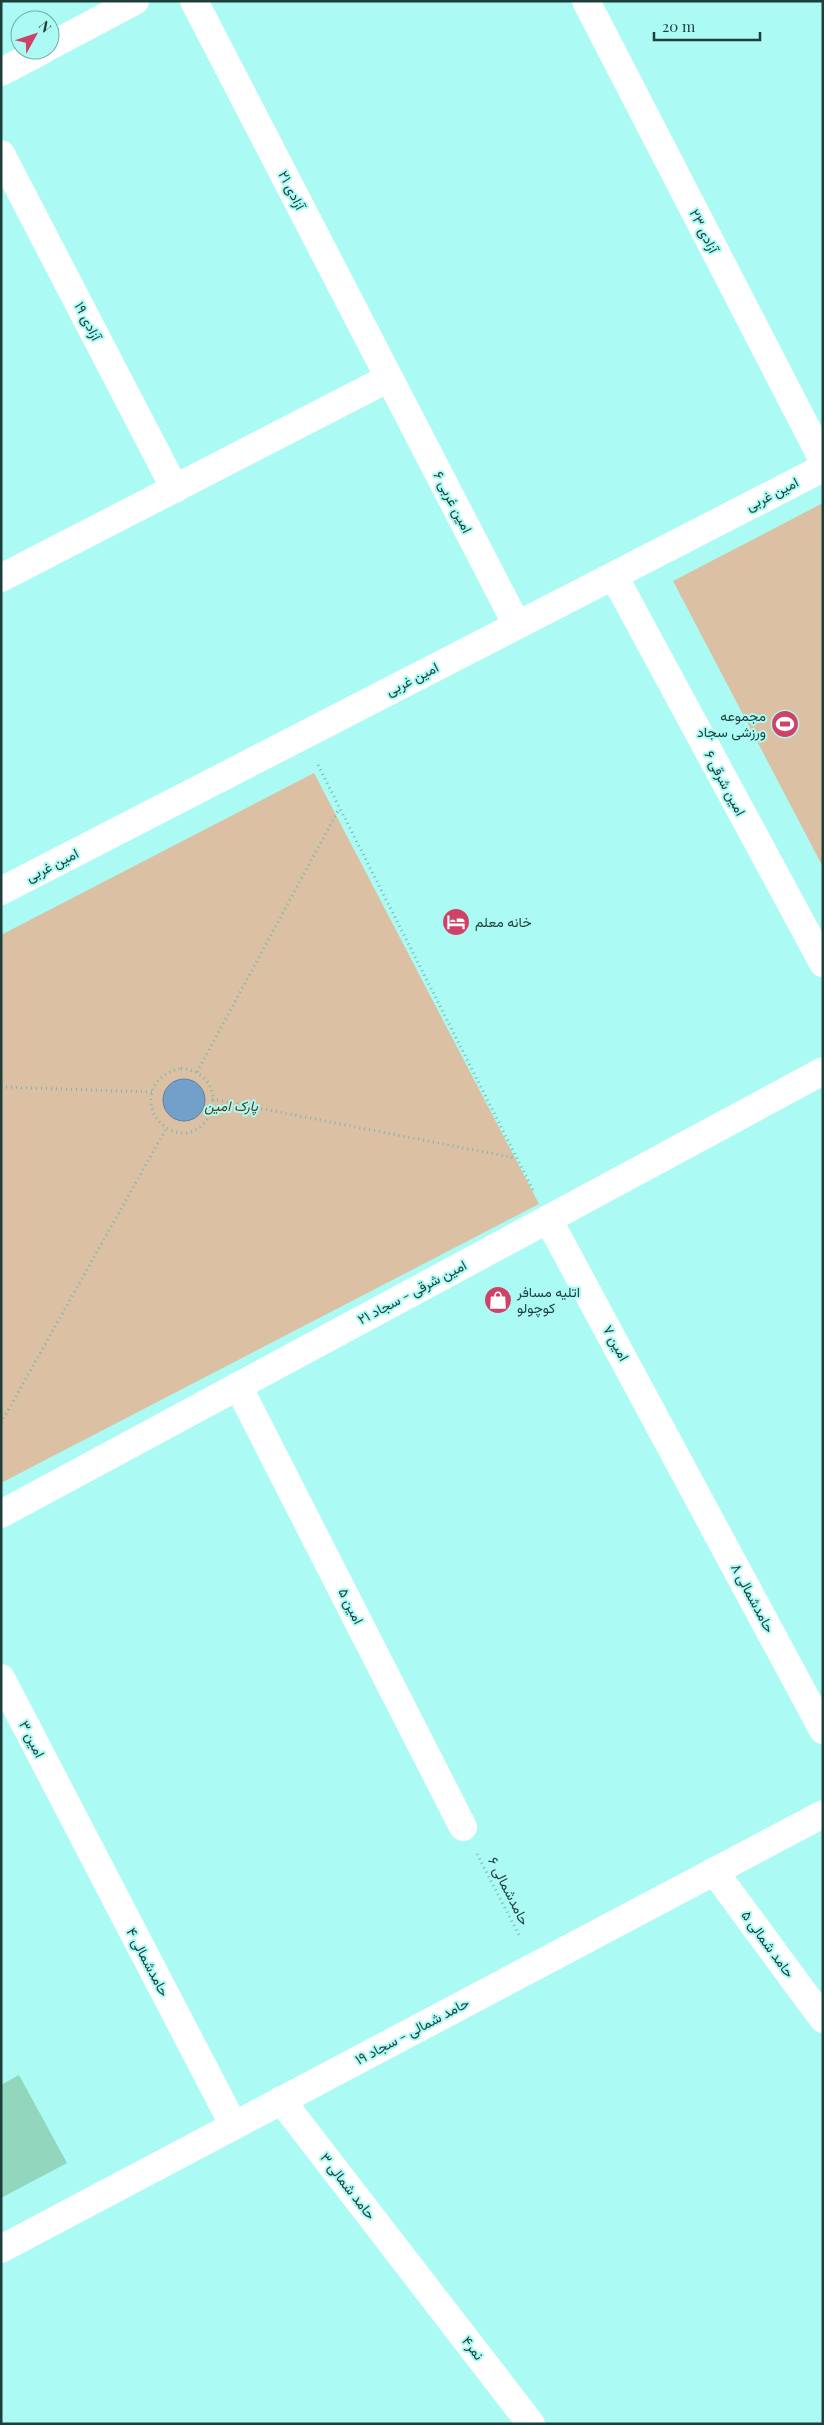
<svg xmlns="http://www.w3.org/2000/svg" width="824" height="2425" font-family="'Playfair Display',Vazirmatn,serif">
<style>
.green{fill:#dcc0a3}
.water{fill:#739fcb;stroke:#5982a0}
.building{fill:#92d7bd}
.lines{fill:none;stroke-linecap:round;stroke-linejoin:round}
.path{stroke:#78b7b2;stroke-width:3;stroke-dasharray:1 4;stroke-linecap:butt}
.minor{stroke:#fff;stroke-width:28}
.labels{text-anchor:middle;stroke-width:4;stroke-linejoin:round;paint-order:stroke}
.street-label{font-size:14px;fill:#1d3e3b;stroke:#abfaf3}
.poi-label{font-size:14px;fill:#1d3e3b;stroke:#abfaf3;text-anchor:start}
.park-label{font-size:14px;font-style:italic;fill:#583a15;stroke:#abfaf3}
</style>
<rect width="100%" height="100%" fill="#abfaf3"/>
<g class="green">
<path d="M823 503V867L673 581Z"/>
<path d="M314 773 539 1204 1 1483V935Z"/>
</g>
<circle class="water" cx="184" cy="1100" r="21"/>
<path class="building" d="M19 2075 67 2163 1 2198V2085Z"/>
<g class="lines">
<g class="path">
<path d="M318 765 534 1192"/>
<path d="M181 1068C239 1077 208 1151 169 1129 162 1125 156 1120 153 1112 145 1089 160 1073 181 1068Z"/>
<path d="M197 1072 339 809"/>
<path d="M1 1087 152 1092"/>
<path d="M212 1099 515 1158"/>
<path d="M1 1423 167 1127"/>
<path d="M477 1854 520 1937"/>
</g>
<g class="minor">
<path d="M194 1 517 625"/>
<path d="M586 1 823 460"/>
<path d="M50 46 135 1"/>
<path d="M1 72 43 50"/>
<path d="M1 154 175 489"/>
<path d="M614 576 823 963"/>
<path d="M1 578 389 378"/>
<path d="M1 891 823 468"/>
<path d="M548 1219 823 1730"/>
<path d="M238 1386 463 1827"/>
<path d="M1 1514 823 1071"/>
<path d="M1 1678 234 2126"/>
<path d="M714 1871 823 2019"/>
<path d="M281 2100 531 2424"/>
<path d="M1 2249 823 1814"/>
</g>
</g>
<defs>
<g id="stadium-disc" transform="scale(1.4375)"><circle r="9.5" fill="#d04167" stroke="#abfaf3"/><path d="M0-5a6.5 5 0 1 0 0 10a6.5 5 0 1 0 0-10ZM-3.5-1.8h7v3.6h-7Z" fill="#fff"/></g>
<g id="hotel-disc" transform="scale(1.4375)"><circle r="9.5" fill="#d04167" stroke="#abfaf3"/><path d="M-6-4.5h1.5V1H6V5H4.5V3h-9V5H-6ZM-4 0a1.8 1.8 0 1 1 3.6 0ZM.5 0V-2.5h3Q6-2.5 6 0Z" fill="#fff"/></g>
<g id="shop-disc" transform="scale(1.4375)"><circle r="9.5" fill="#d04167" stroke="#abfaf3"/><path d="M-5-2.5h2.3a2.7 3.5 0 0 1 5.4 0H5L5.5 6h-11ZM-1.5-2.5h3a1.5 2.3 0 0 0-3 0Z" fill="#fff"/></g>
</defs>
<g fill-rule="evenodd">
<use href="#stadium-disc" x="785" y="724"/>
<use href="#hotel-disc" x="456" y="922"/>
<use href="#shop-disc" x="498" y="1300"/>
</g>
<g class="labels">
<g class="street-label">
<text transform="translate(292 190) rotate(63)" y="5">آزادی ۲۱</text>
<text transform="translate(704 231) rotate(63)" y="5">آزادی ۲۳</text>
<text transform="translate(88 321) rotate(63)" y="5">۱۹ آزادی</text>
<text transform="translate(772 494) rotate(-27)" y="5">امین غربی</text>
<text transform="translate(453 502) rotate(63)" y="5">امین غربی ۶</text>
<text transform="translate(412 679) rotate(-27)" y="5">امین غربی</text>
<text transform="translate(725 783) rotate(62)" y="5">امین شرقی ۶</text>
<text transform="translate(52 865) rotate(-27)" y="5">امین غربی</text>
<text transform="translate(412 1292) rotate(-28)" y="5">امین شرقی - سجاد ۲۱</text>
<text transform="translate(616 1343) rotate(61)" y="5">امین ۷</text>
<text transform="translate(753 1598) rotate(62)" y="5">حامدشمالی ۸</text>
<text transform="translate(351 1606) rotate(63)" y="5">امین ۵</text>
<text transform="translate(32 1739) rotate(63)" y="5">امین ۳</text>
<text transform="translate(509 1891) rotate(63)" y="5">حامدشمالی ۶</text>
<text transform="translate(768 1944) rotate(54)" y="5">حامد شمالی ۵</text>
<text transform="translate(148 1962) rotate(62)" y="5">حامدشمالی ۴</text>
<text transform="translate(412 2031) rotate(-28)" y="5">حامد شمالی - سجاد ۱۹</text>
<text transform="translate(348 2186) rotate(52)" y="5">حامد شمالی ۳</text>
<text transform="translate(473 2348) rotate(52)" y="5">نمر۴</text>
</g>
<g class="poi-label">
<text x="766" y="721" text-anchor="end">مجموعه<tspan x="766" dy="16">ورزشی سجاد</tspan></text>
<text x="475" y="927">خانه معلم</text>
<text x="517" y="1297">اتليه مسافر<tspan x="517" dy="16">كوچولو</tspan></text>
</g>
<g class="park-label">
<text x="231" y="1111">پارک امین</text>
</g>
</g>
<rect width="824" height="2425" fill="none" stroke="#1d3e3b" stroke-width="5"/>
<g transform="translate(35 35) rotate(50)"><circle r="24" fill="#abfaf3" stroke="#72afa9"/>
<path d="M0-4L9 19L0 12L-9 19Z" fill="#d04167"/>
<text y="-8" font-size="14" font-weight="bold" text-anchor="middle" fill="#1d3e3b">N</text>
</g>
<path d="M654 32v8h106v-8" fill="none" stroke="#1d3e3b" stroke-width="2.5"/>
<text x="662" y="32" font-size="15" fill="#1d3e3b" stroke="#abfaf3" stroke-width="4" paint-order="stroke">20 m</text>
</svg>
